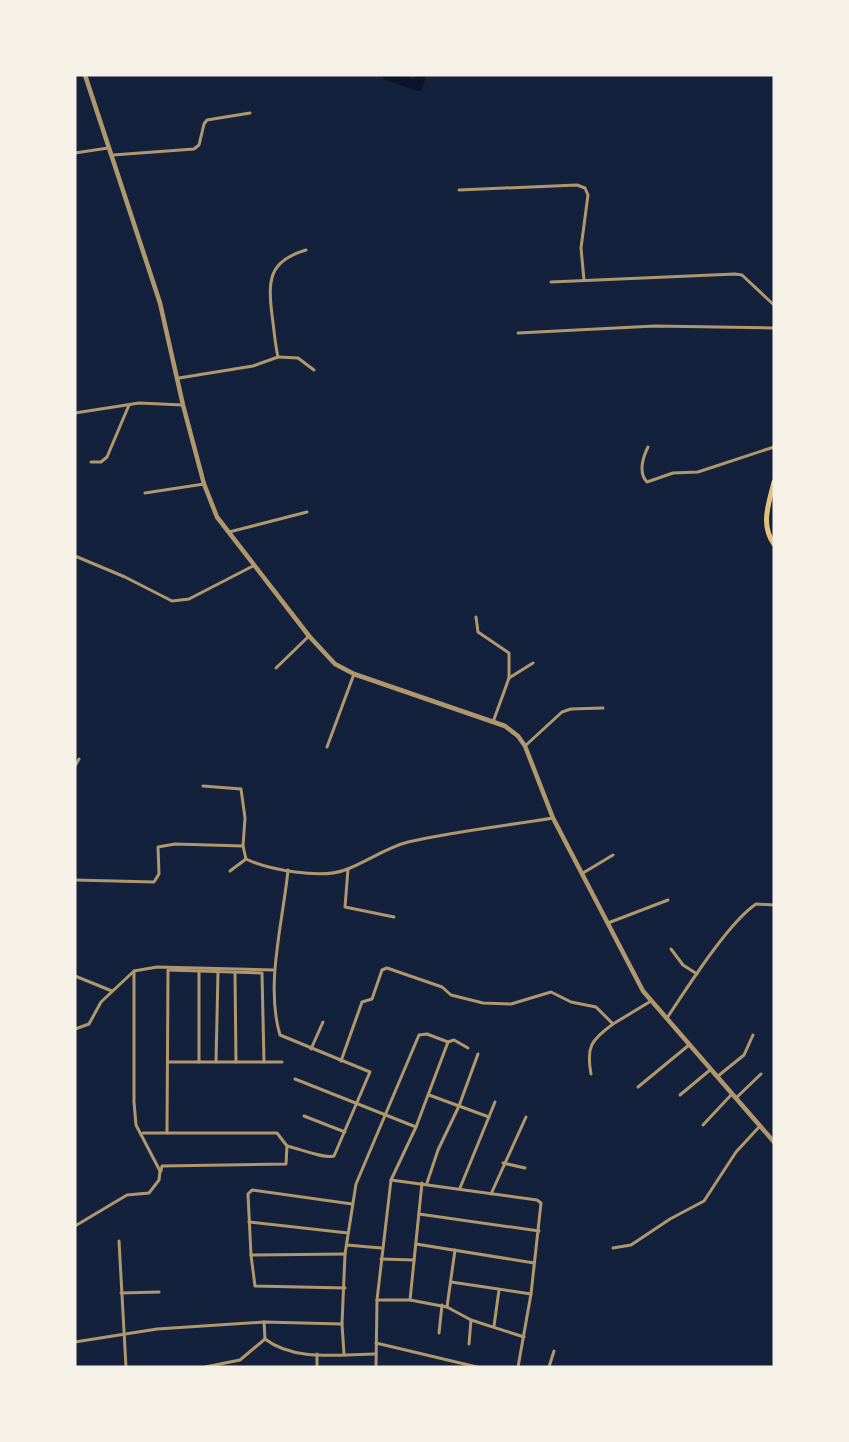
<svg xmlns="http://www.w3.org/2000/svg" width="849" height="1442" font-family="'IBM Plex Sans',sans-serif">
<style>
.lines{fill:none;stroke-linecap:round;stroke-linejoin:round}
.river{stroke:#0b132b;stroke-width:10}
.minor{stroke:#b1986c;stroke-width:3}
.tertiary{stroke:#b1986c;stroke-width:4.5}
.trunk{stroke:#e5c07b;stroke-width:5}
</style>
<rect width="100%" height="100%" fill="#14213d"/>
<g class="lines">
<path class="river" d="M387 75 418 86 421 75"/>
<g class="minor">
<path d="M75 153 108 148"/>
<path d="M113 155 194 149 199 145 204 124 207 120 250 113"/>
<path d="M459 190 577 185 585 188 588 195 581 248 584 280"/>
<path d="M551 282 735 274 742 275 774 305"/>
<path d="M518 333 655 326 774 328"/>
<path d="M278 357 298 358 314 370"/>
<path d="M179 378 253 366 278 357C275 344 274 329 272 315 268 281 268 261 306 250"/>
<path d="M75 413 139 403 183 405"/>
<path d="M648 447C643 457 638 473 647 482L673 473 698 472 774 447"/>
<path d="M91 462H101L107 457 129 405"/>
<path d="M145 493 204 484"/>
<path d="M229 532 307 512"/>
<path d="M75 556 125 577 172 601 189 599 253 566"/>
<path d="M476 617 478 632 509 653V678"/>
<path d="M276 668 309 636"/>
<path d="M493 722 509 678 533 663"/>
<path d="M525 746 562 712 571 709 603 708"/>
<path d="M327 747 354 674"/>
<path d="M75 766 79 759"/>
<path d="M203 786 241 789 245 818 243 846"/>
<path d="M348 869 345 907 394 917"/>
<path d="M230 871 246 859"/>
<path d="M583 873 613 855"/>
<path d="M75 880 154 882 159 874 158 847 175 844 243 846 246 859C269 870 321 879 345 870 367 862 385 848 408 842 456 831 505 826 553 818"/>
<path d="M608 923 668 900"/>
<path d="M671 949 683 965 697 974"/>
<path d="M168 970 262 973 264 1062"/>
<path d="M235 972 236 1062"/>
<path d="M75 976 112 991"/>
<path d="M667 1018C687 988 728 923 756 904L774 905"/>
<path d="M75 1029 89 1024 101 1002 134 971 157 967 273 970"/>
<path d="M448 1042 454 1040 468 1048"/>
<path d="M311 1049 323 1022"/>
<path d="M478 1054 459 1106 489 1117"/>
<path d="M341 1061 362 1002 372 999 382 970 387 968 442 987 451 995 483 1003 511 1004 551 992 571 1002 596 1007 613 1024 651 1001"/>
<path d="M168 1062H282"/>
<path d="M199 1062V971"/>
<path d="M216 1062 218 972"/>
<path d="M591 1074C586 1047 591 1040 613 1024"/>
<path d="M718 1076 744 1055 753 1035"/>
<path d="M295 1079 416 1127"/>
<path d="M638 1087 689 1045"/>
<path d="M680 1095 710 1070"/>
<path d="M736 1098 761 1074"/>
<path d="M304 1116 345 1132"/>
<path d="M703 1125 731 1095"/>
<path d="M143 1133H167L168 971"/>
<path d="M287 1146C300 1149 324 1159 334 1156L370 1072 280 1035C265 985 283 922 288 870"/>
<path d="M503 1163 525 1168"/>
<path d="M161 1171 162 1166 286 1164 287 1146 277 1133H167"/>
<path d="M391 1180 537 1200 541 1203 531 1294 518 1367"/>
<path d="M427 1183 438 1150 459 1106 429 1095"/>
<path d="M460 1188 495 1102"/>
<path d="M491 1194 526 1117"/>
<path d="M419 1214 539 1231"/>
<path d="M249 1222 348 1233"/>
<path d="M75 1226 127 1195 149 1193 159 1180 160 1171 136 1125 134 1102V971"/>
<path d="M119 1241 126 1367"/>
<path d="M416 1244 534 1263"/>
<path d="M347 1245 381 1248"/>
<path d="M613 1248 631 1245 670 1219 704 1201 736 1152 760 1126"/>
<path d="M251 1255 345 1254"/>
<path d="M381 1259 414 1260"/>
<path d="M451 1282 531 1294"/>
<path d="M345 1288 255 1286 251 1255 248 1194 252 1190 352 1204"/>
<path d="M121 1293 159 1292"/>
<path d="M377 1300H410L422 1183"/>
<path d="M410 1300 447 1307 471 1320 524 1337"/>
<path d="M447 1307 455 1250"/>
<path d="M264 1322 265 1339"/>
<path d="M494 1326 499 1290"/>
<path d="M439 1333 442 1305"/>
<path d="M75 1342 157 1329 264 1322 342 1324"/>
<path d="M376 1343 477 1367"/>
<path d="M469 1344 471 1320"/>
<path d="M317 1354V1367"/>
<path d="M344 1354 342 1324 345 1254 356 1184 419 1035 427 1034 448 1042 416 1127 391 1180 377 1300 376 1367"/>
<path d="M205 1367 240 1360 265 1339C295 1362 340 1354 376 1354"/>
<path d="M549 1367 554 1351"/>
</g>
<path class="tertiary" d="M85 75 160 303 183 405 204 484 217 517 309 636 335 664 354 674 505 726 518 736 525 746 553 818 643 991 774 1142"/>
<path class="trunk" d="M774 482C769 503 760 525 774 544"/>
</g>
<rect width="849" height="1442" fill="none" stroke="#f6f1e7" stroke-width="153"/>
</svg>
